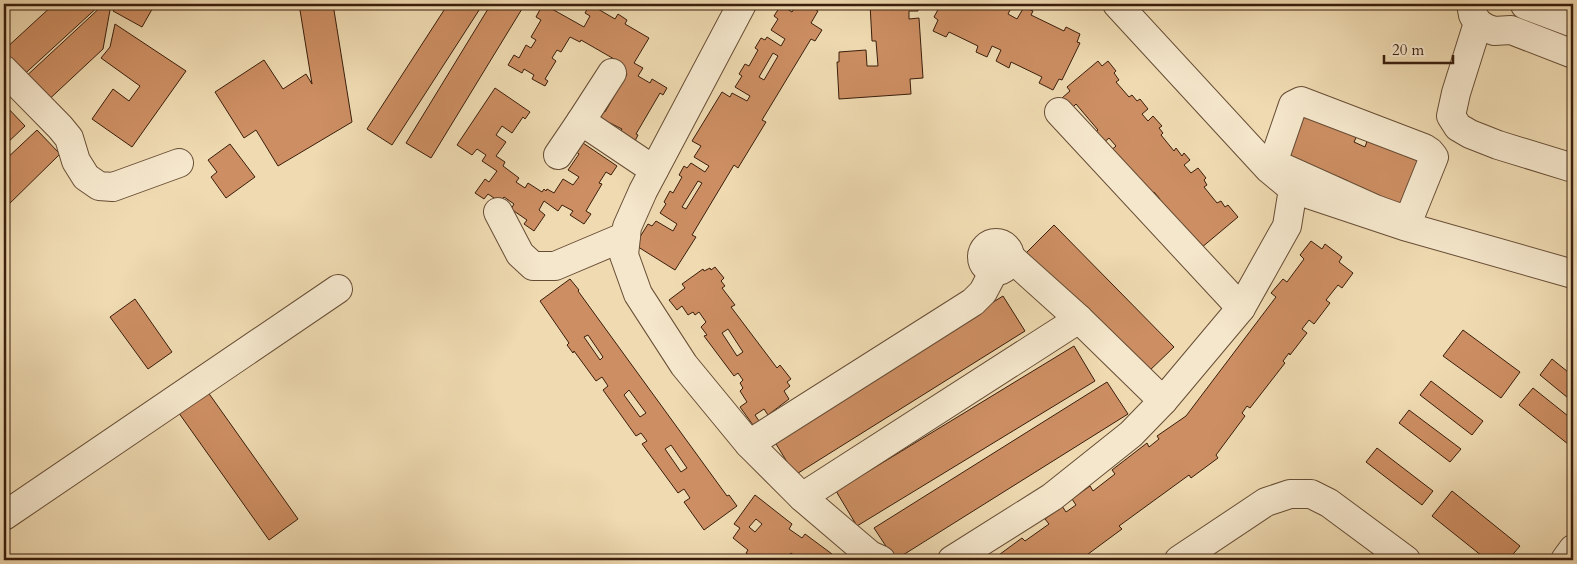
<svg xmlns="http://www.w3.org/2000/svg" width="1577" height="564" font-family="Cardo,serif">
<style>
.building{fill:#cc8e62;stroke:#3a1e0c;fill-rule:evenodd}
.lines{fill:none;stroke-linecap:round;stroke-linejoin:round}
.minor-casing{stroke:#674d35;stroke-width:30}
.tertiary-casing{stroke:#674d35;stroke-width:30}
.minor{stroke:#f5e7cc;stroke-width:28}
.tertiary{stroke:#f5e7cc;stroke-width:28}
</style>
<rect width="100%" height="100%" fill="#efdab1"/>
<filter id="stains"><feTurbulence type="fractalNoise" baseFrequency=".004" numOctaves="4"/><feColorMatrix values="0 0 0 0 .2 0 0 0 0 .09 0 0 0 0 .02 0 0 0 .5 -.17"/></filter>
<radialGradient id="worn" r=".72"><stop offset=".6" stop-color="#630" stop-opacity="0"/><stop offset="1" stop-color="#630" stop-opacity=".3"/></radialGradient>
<g class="building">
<path d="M54 4H101L18 80 4 65V50Z"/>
<path d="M104 4 110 10 103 49 43 105 21 81Z"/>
<path d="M117 4H155L142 27 113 11Z"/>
<path d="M299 4H333L352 122 278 166 256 130 244 138 215 92 264 60 283 89 306 74 312 84Z"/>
<path d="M448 4H483L392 145 367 129Z"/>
<path d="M491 4H525L431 158 406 143Z"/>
<path d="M543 4 584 27 590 16 585 13 590 4H600L598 9 615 19 618 14 627 20 625 24 649 38 634 63 643 68 638 76 650 83 652 79 667 88 663 95 660 93 636 134 638 135 634 143 619 134 622 129 610 123 608 127 594 119 600 109 605 112 627 74 618 69 621 63 581 40 580 42 570 37 561 52 557 50 552 58 556 61 545 79 548 81 545 86 532 79 534 75 524 69 522 73 508 65 514 55 519 58 526 45 531 48 536 40 531 37 541 20 536 17Z"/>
<path d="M797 4H806L818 11 811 23 822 30 815 41 811 39 762 120 766 122 738 168 734 165 692 235 696 237 675 270 635 245 648 224 652 226 656 221 673 231 677 224 660 213 666 204 664 202 670 191 673 193 682 177 679 175 684 166 687 168 691 163 705 172 709 166 694 157 701 146 692 141 722 92 730 97 732 93 747 101 750 96 735 87 742 76 739 74 745 64 749 66 758 50 755 48 761 38 765 40 767 37 781 46 785 39 771 30 778 19 774 16 781 5 792 12ZM773 53 778 56 764 80 759 77ZM698 181 702 183 686 209 682 207Z"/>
<path d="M870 4H918V11H909V19L919 18 923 78 910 79 911 94 839 99 837 62H839V52L866 50 867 66H878L876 41H872Z"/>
<path d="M941 4H1013L1008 14 1017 19 1024 7 1033 11 1031 15 1064 31 1066 27 1080 34 1077 42 1080 43 1062 80 1059 79 1053 90 1039 83 1042 77 1011 62 1009 68 996 61 1001 50 992 46 987 57 976 52 978 46 949 32 946 37 933 31 938 20 934 17Z"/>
<path d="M115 24 186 71 132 147 92 119 113 89 129 101 140 86 101 58 110 47Z"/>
<path d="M1098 61 1102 66 1108 61 1116 71 1114 73 1119 80 1116 82 1129 97 1132 95 1137 101 1140 99 1148 109 1142 114 1148 121 1153 116 1162 126 1159 128 1163 133 1161 135 1174 151 1176 148 1182 156 1184 153 1190 160 1184 165 1191 173 1198 168 1206 178 1204 180 1207 185 1204 187 1217 203 1221 201 1225 207 1228 205 1238 217 1201 248 1151 205 1160 199 1154 192 1146 199 1108 153 1116 146 1109 138 1101 145 1092 134 1098 130 1076 104 1071 109 1062 98 1070 91 1067 87Z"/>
<path d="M495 88 530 112 525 119 523 117 512 133 502 126 496 135 506 142 496 156 505 162 503 166 519 178 516 182 525 188 528 183 542 192 544 189 546 191 547 189 554 193 563 179 573 185 579 177 568 170 579 154 574 150 580 141 617 166 611 175 606 172 599 183 602 184 586 211 591 214 584 224 570 215 573 211 562 205 558 211 544 201 539 210 545 215 534 231 524 224 527 220 511 209 514 204 504 197 500 202 488 194 484 199 475 193 485 179 489 182 497 171 482 161 486 155 477 149 472 155 457 145Z"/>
<path d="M4 104 25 126 4 146Z"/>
<path d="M1303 107 1360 129 1354 142 1365 147 1370 133 1375 143 1413 159 1416 152 1425 169 1401 212 1345 190 1348 181 1339 177 1335 186 1281 164Z"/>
<path d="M37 130 60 154 4 209V161Z"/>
<path d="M230 144 255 177 226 198 211 177 217 172 208 160Z"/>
<path d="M1054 225 1174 347 1146 374 1026 253Z"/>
<path d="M1311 241 1322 249 1325 244 1342 257 1339 262 1353 273 1342 288 1338 285 1326 300 1330 303 1314 324 1309 320 1302 329 1307 333 1290 355 1289 353 1283 361 1285 363 1250 408 1247 406 1242 413 1245 416 1216 455 1218 458 1191 478 1189 475 1119 526 1122 529 1080 560H992L1022 538 1025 541 1049 524 1045 519 1062 506 1066 512 1076 505 1072 499 1090 486 1093 491 1115 474 1112 470 1147 443 1149 447 1159 439 1157 436 1186 416 1276 297 1271 293 1283 279 1287 282 1304 259 1300 255Z"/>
<path d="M715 267 724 278 721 281 725 286 722 288 735 305 731 307 777 368 780 365 791 379 787 382 790 386 784 391 789 399 768 415 764 409 755 415 759 421 753 425 740 407 747 402 740 391 743 388 740 383 743 380 738 373 734 376 704 336 707 335 701 327 706 322 699 312 695 315 693 312 688 315 682 306 677 310 669 300 685 288 682 284 703 269 704 271 710 268 711 270ZM728 329 743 352 737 356 722 333Z"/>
<path d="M570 279 579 290 578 291 727 496 729 495 737 506 704 530 684 502 690 498 684 489 678 493 642 444 647 441 641 433 636 436 603 390 608 386 602 377 596 381 574 351 573 353 567 345 569 343 540 301ZM588 335 603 357 600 360 584 337ZM629 390 646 413 640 417 624 395ZM671 445 687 468 681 472 665 449Z"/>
<path d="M1003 296 1025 331 795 475 773 439Z"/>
<path d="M135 299 172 352 148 369 110 317Z"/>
<path d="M1463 330 1520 372 1501 398 1443 356Z"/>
<path d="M1074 346 1095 381 857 526 836 491Z"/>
<path d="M1552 359 1573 376V402L1540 375Z"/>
<path d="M1431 381 1483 421 1472 435 1420 395Z"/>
<path d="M1107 382 1128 414 895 560 874 528Z"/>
<path d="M205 388 298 519 269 540 176 409Z"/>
<path d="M1533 388 1573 420V448L1519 405Z"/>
<path d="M1409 410 1461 449 1450 462 1399 423Z"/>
<path d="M1377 448 1433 491 1422 505 1366 462Z"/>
<path d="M1452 491 1520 546 1508 560H1487L1432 516Z"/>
<path d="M755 495 792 524 789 529 802 538 805 534 832 554 828 559 829 560H800L791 553 787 557 791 560H761L753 554 751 556 746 553 748 550 733 538 740 528 734 524ZM756 519 762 524 755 532 749 527Z"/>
</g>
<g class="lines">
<g class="minor-casing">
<g id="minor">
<path d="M742 4 643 191 627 227 624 255 638 294 684 365 749 444 802 497 870 555 881 560"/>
<path d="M1471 4 1473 15 1478 23 1486 28 1494 31 1511 30 1573 54"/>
<path d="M1525 5 1573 23"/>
<path d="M1478 23 1456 93 1451 116 1458 127 1470 134 1498 145 1573 168"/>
<path d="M4 70 60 127 69 138 76 161 86 177 99 186 113 187 179 163"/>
<path d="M1059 112 1241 308"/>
<path d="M581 121 612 73"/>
<path d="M558 155 581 121 654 170"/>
<path d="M1273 163 1293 105 1301 101 1424 148 1430 152 1434 157 1411 214 1407 218H1400L1375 209 1275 164"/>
<path d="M498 212 520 254 533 266H555L626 236"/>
<circle cx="996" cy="257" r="14"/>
<path d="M1010 257 1079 319 1163 401"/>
<path d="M749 444 973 302 983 292 994 271"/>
<path d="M802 497 1079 319"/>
<path d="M4 516 338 289"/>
<path d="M952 560 1052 497 1131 434 1163 401 1241 308 1287 226 1293 189"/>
<path d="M1179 560 1266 502 1290 494H1311L1329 503 1406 560"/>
<path d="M1565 560 1573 549"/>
</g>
</g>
<g class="tertiary-casing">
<path id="tertiary" d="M1117 4 1269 169 1293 189 1404 226 1573 274"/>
</g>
<use href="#minor" class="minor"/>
<use href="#tertiary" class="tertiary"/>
</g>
<rect width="1577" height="564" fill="none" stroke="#efdab1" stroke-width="20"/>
<rect x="5" y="5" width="1567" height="554" fill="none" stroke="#3a1e0c" stroke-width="2.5"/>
<rect x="10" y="10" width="1557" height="544" fill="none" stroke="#3a1e0c"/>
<path d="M1384 55v8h69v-8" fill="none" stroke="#3a1e0c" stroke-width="2.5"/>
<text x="1392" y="55" font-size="15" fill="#3a1e0c" stroke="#f5e7cc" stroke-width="4" paint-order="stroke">20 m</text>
<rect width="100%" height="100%" filter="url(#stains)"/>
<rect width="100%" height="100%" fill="url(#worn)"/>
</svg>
